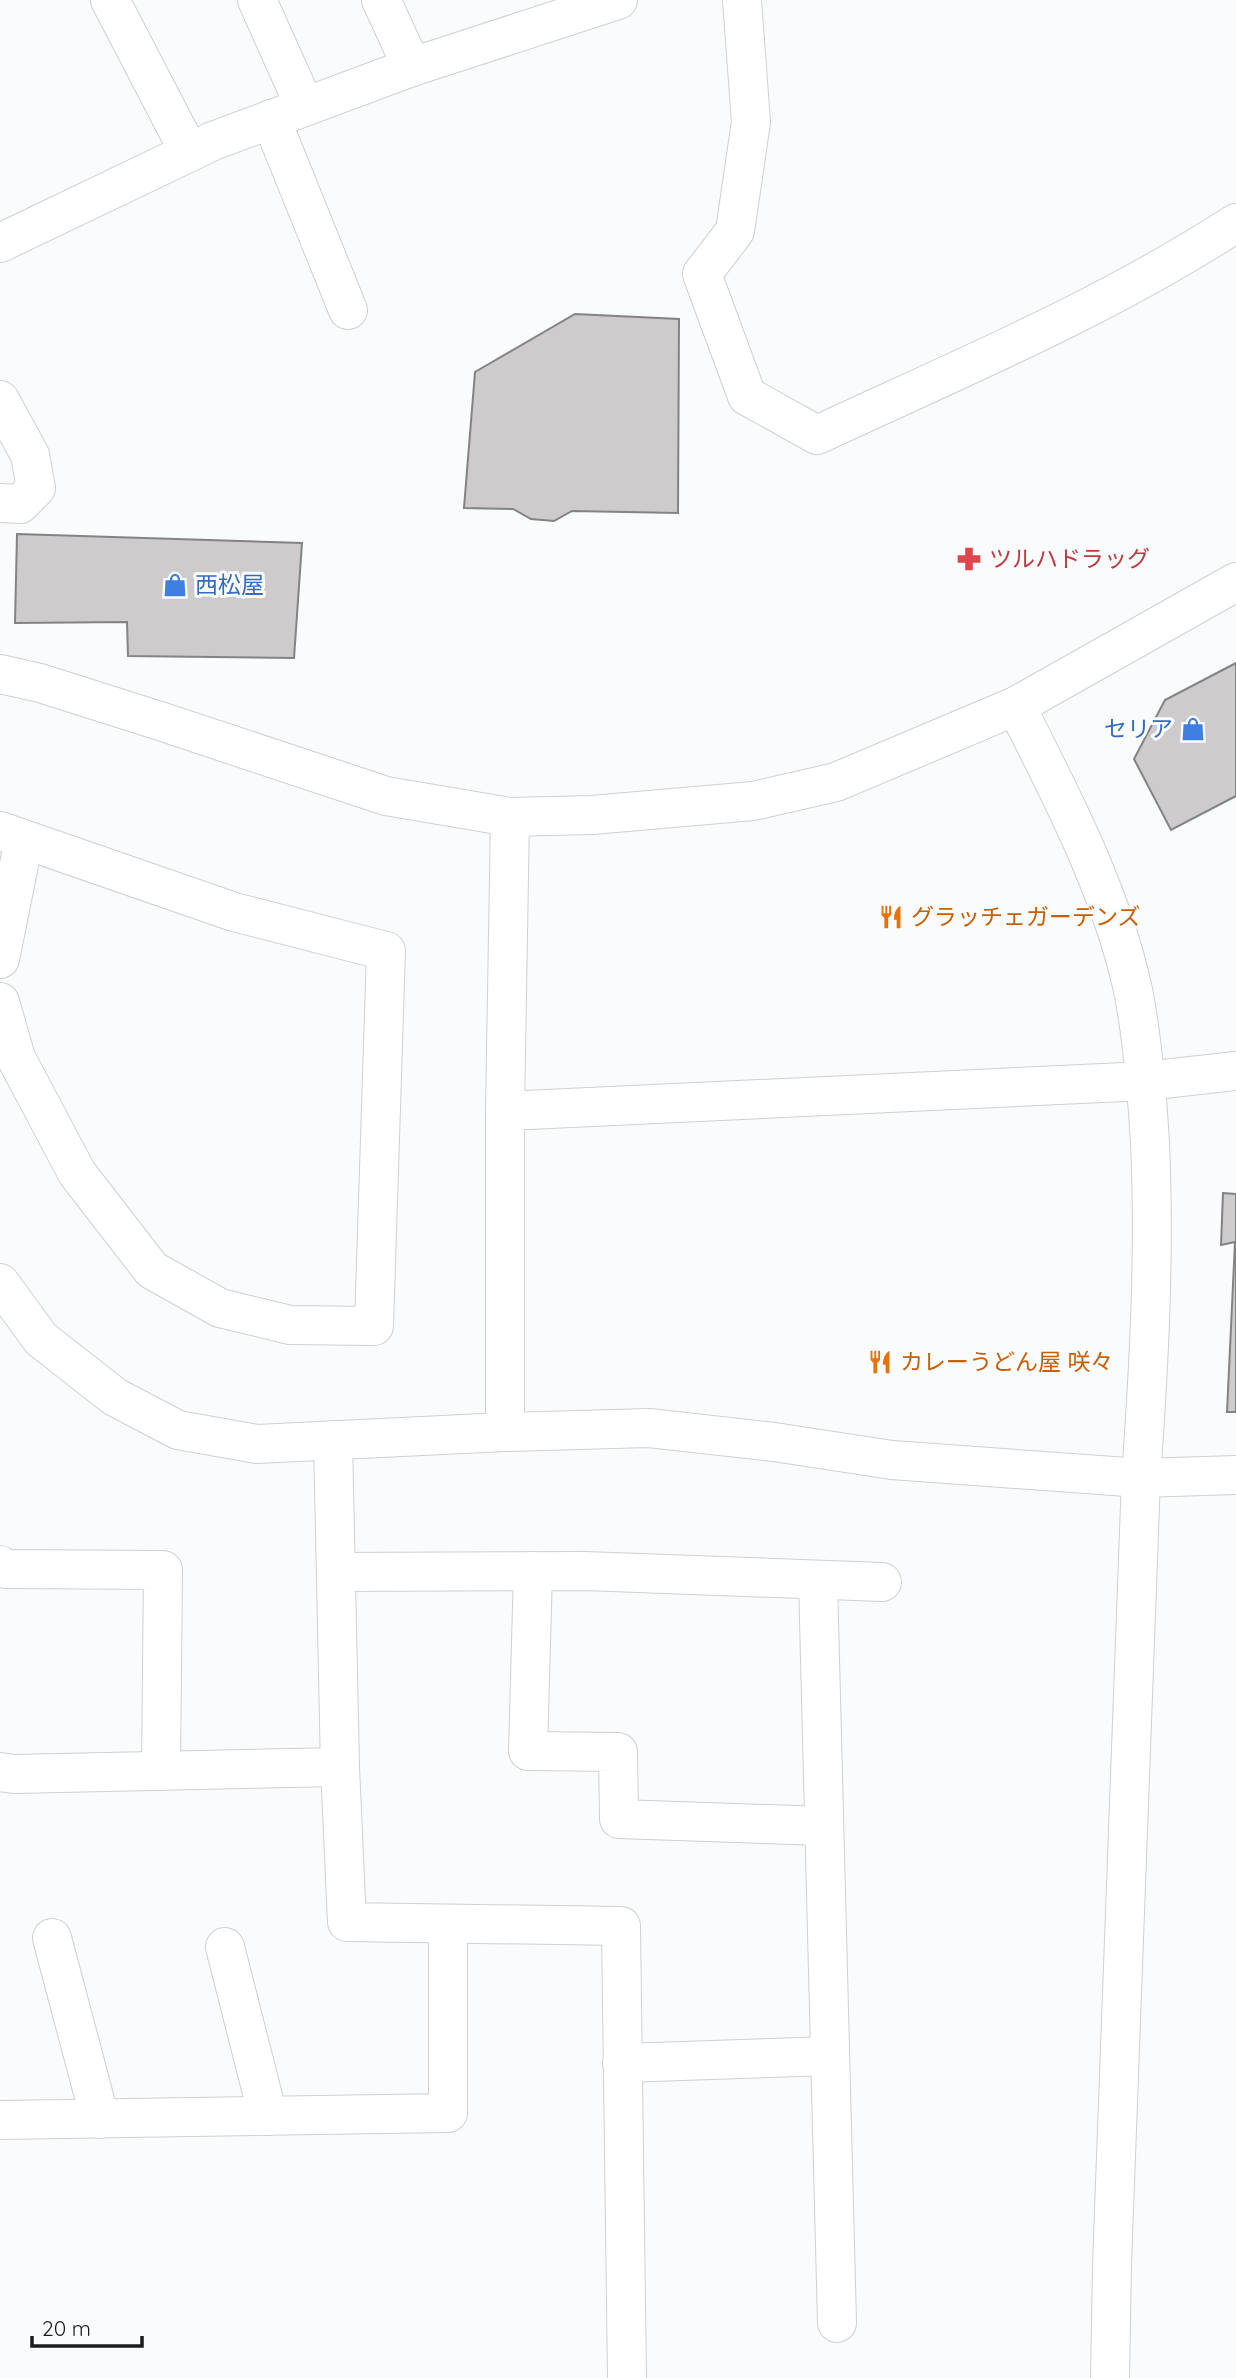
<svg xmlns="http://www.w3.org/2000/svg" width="1236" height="2378" font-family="Quicksand,'Noto Sans JP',sans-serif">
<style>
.building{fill:#cdcbcb;stroke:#848383;stroke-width:2}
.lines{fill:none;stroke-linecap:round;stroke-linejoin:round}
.minor-casing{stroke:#d0d0d1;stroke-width:40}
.minor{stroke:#fff;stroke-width:38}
.labels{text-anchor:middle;stroke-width:6;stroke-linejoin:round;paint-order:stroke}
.health-label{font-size:23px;fill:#be3a42;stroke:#fafbfc;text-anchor:start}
.shop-label{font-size:23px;fill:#366cbe;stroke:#fafbfc;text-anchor:start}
.food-label{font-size:23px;fill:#c56008;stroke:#fafbfc;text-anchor:start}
</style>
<rect width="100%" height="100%" fill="#fafbfc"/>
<g class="building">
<path d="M575 314 679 319 678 513 572 511 554 521 531 519 513 509 464 508 475 372Z"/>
<path d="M17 534 302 543 294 658 128 656 127 622 15 623Z"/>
<path d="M1236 663V796L1171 830 1134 759 1165 700Z"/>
<path d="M1223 1193 1236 1194V1412H1227L1235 1242 1221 1245Z"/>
</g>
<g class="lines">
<g class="minor-casing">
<g id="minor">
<path d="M110 0 189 152"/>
<path d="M257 0 305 107"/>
<path d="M381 0 412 67"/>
<path d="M742 0 751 122 735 231 702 274 747 396 817 435C959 369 1105 308 1236 223"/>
<path d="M271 119 348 310"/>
<path d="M0 243 213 141 412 67 618 0"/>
<path d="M0 400 30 455 36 488 20 504 0 503"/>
<path d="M0 674 40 683 160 721 386 796 510 817 592 815 753 801 836 782 1016 706 1236 582"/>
<path d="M1016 706C1062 797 1111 890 1133 990 1143 1041 1147 1092 1150 1143 1155 1255 1149 1366 1141 1478L1112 2265 1110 2378"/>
<path d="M0 831 234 912 386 951 374 1326 290 1325 220 1308 152 1270 77 1173 16 1058 0 1002"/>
<path d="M0 959 24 840"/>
<path d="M505 1111 1146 1081 1236 1071"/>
<path d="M0 1283 41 1339 115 1397 178 1430 257 1444 505 1432 649 1428 774 1442 892 1460 1141 1478 1236 1475"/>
<path d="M505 1432V1111L510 817"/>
<path d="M333 1440 340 1767 347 1922 621 1926 627 2378"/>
<path d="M0 1565 6 1569 163 1570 161 1771"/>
<path d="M533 1571 528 1751 618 1752 619 1819 824 1826"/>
<path d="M336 1572 585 1571 882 1582"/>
<path d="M818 1580 837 2323"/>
<path d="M0 1772 14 1774 340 1767"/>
<path d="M52 1938 100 2119"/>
<path d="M225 1947 268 2116"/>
<path d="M622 2063 830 2056"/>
<path d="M0 2120 448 2113V1924"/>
</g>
</g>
<use href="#minor" class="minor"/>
</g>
<defs>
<g id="pharmacy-bare" transform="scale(1.89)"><path d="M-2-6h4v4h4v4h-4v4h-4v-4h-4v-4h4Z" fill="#e0444e" stroke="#fafbfc" stroke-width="2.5" paint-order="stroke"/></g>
<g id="shop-bare" transform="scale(1.89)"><path d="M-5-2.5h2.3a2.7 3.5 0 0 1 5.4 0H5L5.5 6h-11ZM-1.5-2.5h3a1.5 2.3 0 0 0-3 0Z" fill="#3f7fe0" stroke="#fafbfc" stroke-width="2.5" paint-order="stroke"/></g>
<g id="restaurant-bare" transform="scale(1.89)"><path d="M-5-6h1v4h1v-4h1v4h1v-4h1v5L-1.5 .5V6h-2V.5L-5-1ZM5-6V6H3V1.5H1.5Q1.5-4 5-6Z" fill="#e8710a" stroke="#fafbfc" stroke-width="2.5" paint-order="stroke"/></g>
</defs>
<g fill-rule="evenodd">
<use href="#pharmacy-bare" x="969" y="559"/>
<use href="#shop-bare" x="175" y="585"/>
<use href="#shop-bare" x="1193" y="729"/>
<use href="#restaurant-bare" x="891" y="917"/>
<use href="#restaurant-bare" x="880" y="1362"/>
</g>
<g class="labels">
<g class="health-label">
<text x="989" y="567">ツルハドラッグ</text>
</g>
<g class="shop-label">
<text x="195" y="593">西松屋</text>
<text x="1173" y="737" text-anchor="end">セリア</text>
</g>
<g class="food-label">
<text x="911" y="925">グラッチェガーデンズ</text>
<text x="900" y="1370">カレーうどん屋 咲々</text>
</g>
</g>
<path d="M32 2336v10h110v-10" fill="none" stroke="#1c1c1c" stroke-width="3.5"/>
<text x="42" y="2336" font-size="21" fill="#1c1c1c" stroke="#fafbfc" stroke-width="5" paint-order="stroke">20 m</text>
</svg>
